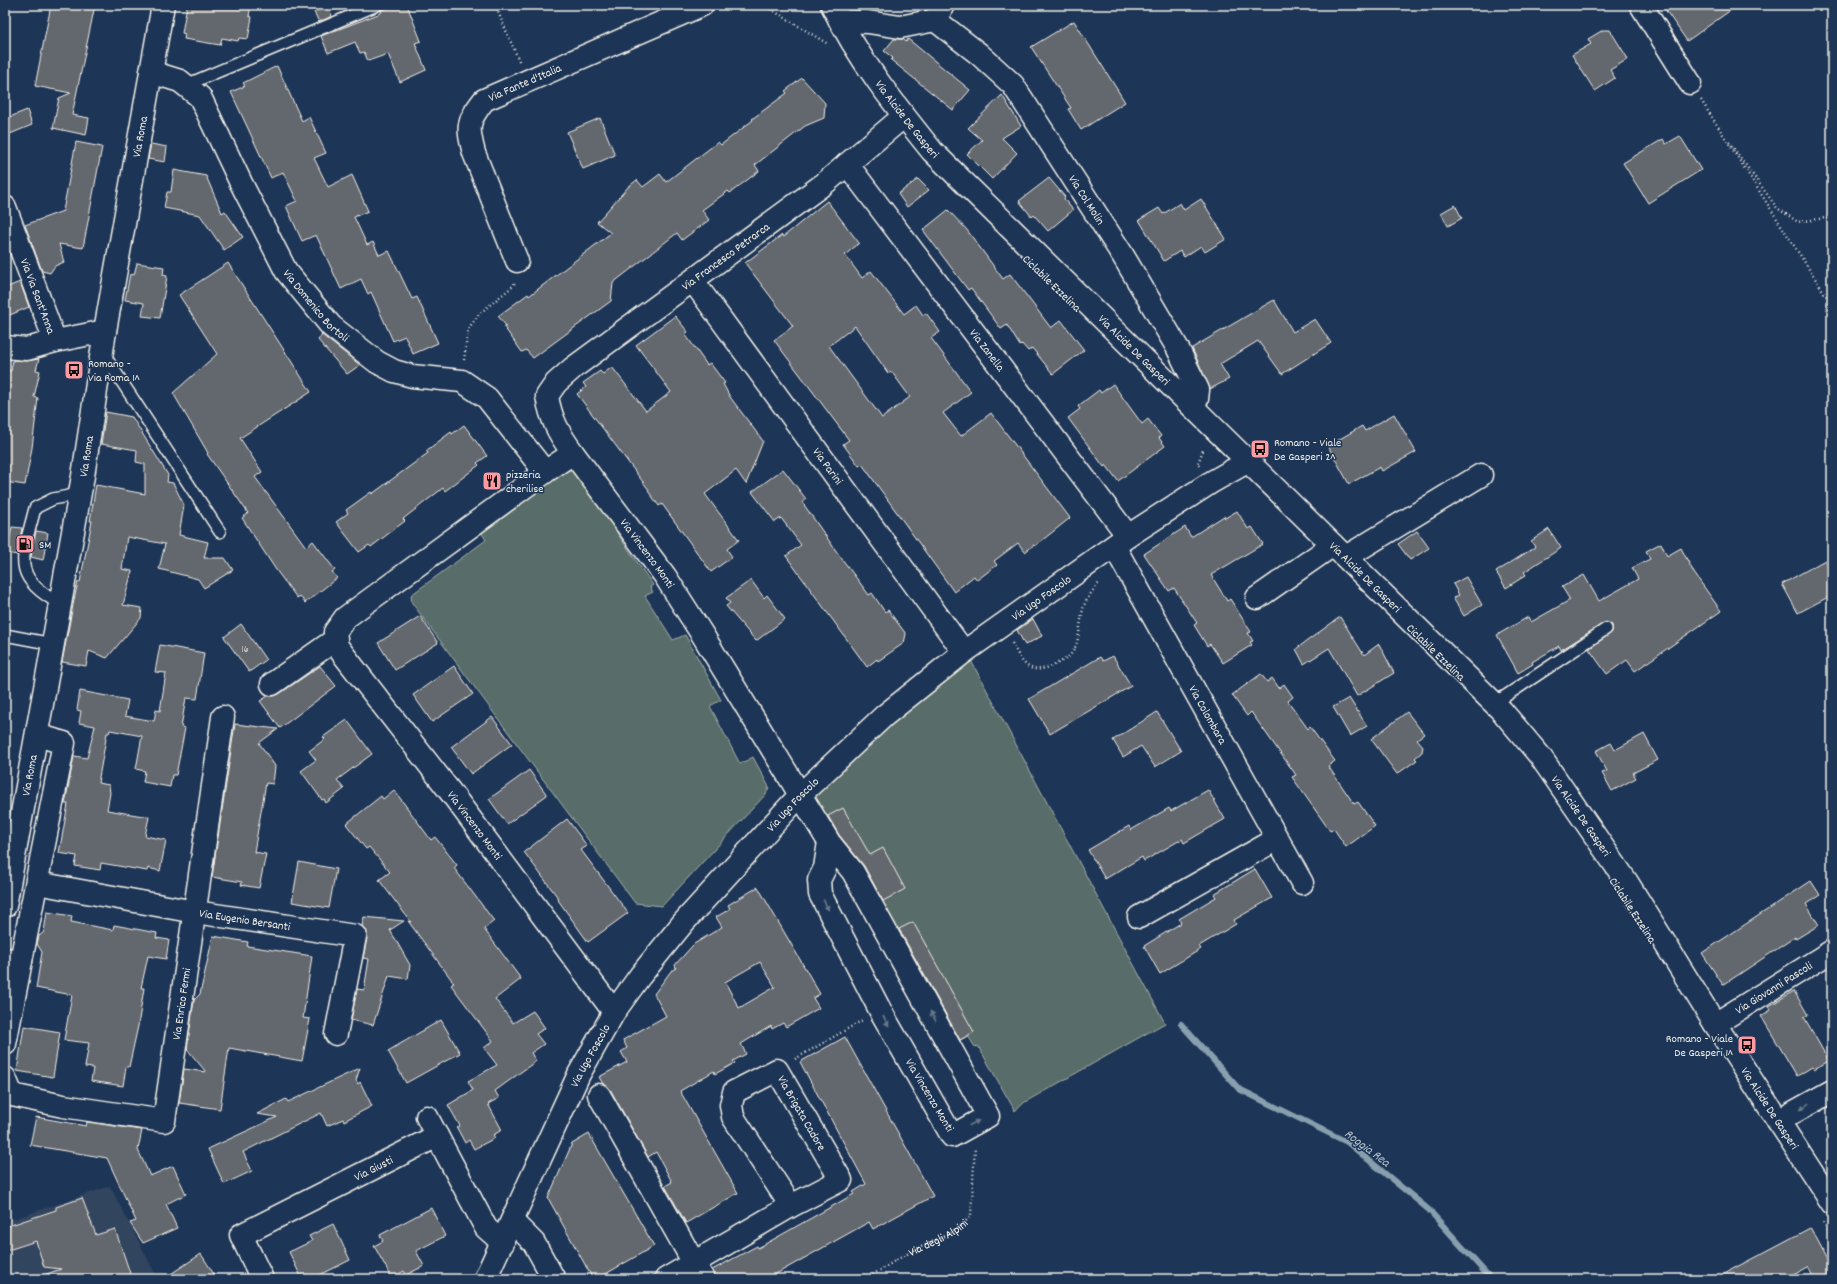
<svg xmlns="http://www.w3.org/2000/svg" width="1837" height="1284" font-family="Dekko,sans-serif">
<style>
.built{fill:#32445e}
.garden{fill:#586d69;stroke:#a6afa8}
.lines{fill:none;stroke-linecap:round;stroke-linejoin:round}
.stream{stroke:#889fae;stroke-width:6}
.building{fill:#64676e;stroke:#f4f1e8;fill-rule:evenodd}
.lane-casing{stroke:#f4f1e8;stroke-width:14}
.street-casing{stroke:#f4f1e8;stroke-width:25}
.secondary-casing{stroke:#f4f1e8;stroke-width:25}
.path{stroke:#f4f1e8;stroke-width:2.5;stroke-dasharray:1 3;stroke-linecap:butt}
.lane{stroke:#1d3557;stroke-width:11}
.street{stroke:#1d3557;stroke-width:22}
.secondary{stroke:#1d3557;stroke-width:22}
.oneway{fill:#68778a}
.labels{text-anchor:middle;stroke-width:3;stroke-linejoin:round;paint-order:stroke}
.number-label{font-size:10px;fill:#d0ceca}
.street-label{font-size:12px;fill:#f4f1e8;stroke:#1d3557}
.poi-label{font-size:12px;fill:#f4f1e8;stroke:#1d3557;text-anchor:start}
.water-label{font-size:13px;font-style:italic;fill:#b5c1c6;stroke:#1d3557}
</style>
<rect width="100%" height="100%" fill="#1d3557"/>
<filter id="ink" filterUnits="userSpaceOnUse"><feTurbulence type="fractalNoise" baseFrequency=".025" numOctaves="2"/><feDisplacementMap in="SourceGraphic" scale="8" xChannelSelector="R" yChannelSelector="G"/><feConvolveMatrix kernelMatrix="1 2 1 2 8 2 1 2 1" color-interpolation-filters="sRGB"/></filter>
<g filter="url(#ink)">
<path class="built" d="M110 1186 158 1279H5V1222Z"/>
<g class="garden">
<path d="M567 462 620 530 617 533 653 585 650 587 653 592 645 596 673 640 685 635 721 700 710 706 740 764 753 757 769 787 766 794 662 906 635 903 412 603 411 595 486 540 476 524Z"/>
<path d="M968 655 1165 1023 1025 1102 1015 1111 978 1046 975 1047 968 1036 953 1044 815 795V791Z"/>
</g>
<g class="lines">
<path class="stream" d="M1181 1024 1239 1089 1347 1142 1429 1210 1491 1279"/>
</g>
<g class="building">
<path d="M51 5H95L72 115 89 118 86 135 53 128 59 98 71 93 35 86Z"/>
<path d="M187 5H251L249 16 252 17 248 39 239 38 238 41 222 38 220 45 184 39 185 34 182 33Z"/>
<path d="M395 5H407L421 41 415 43 426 70 400 82 388 54 368 61 364 52 360 53 355 42 328 53 321 36 381 13 382 10Z"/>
<path d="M1662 5H1738L1687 41Z"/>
<path d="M328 6 332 16 319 22 314 12Z"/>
<path d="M1074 21 1125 102 1081 130 1068 109 1071 108 1031 47Z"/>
<path d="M1603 30H1610L1628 59 1610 70 1615 78 1595 91 1572 55 1591 44 1588 39Z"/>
<path d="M894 39H903L906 42 908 39 970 90 953 110 891 60 893 58 884 51Z"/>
<path d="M277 66 302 121 309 117 326 153 314 158 328 187 352 175 368 211 354 217 367 245 373 242 379 255 389 251 412 299 417 297 438 343 413 354 405 336 393 341 371 292 368 294 361 279 341 289 316 235 302 241 286 206 297 201 283 172 271 178 231 92 245 86 243 83Z"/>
<path d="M802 78 825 103 824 118 805 126 755 165 759 171 730 193 728 191 702 210 709 220 682 240 677 233 613 283 611 301 533 358 526 350 522 352 504 327 506 326 498 316 528 294 529 296 611 233 597 222 628 187 637 180 643 187 660 174 666 182 718 142 721 145 753 120 752 119 787 93 785 91Z"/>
<path d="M1002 95 1021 126 1002 138 1017 153 992 179 967 154 982 140 968 128Z"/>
<path d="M27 110 32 125 5 136V119Z"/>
<path d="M600 118 615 155 583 169 567 132Z"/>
<path d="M1680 136 1701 170 1648 203 1623 163 1663 139 1666 144Z"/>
<path d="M76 142 102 147 83 248 59 244 64 262 55 266 50 273 42 271 25 225 63 211Z"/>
<path d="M151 144 167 147 165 162 148 159Z"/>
<path d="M174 170 206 176 222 213 225 211 243 237 224 250 200 215 164 208 167 192H171Z"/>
<path d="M1049 178 1065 197 1064 199 1073 210 1048 231 1034 215 1032 217 1019 201Z"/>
<path d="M918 179 929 190 907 207 898 194Z"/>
<path d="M1201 199 1226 239 1205 252 1201 246 1184 257 1180 251 1164 261 1139 220 1159 208 1163 214 1180 203 1184 210Z"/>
<path d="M827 201 859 243 845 255 862 278 871 271 904 314 916 305 923 315 926 313 940 332 931 338 971 392 943 413 961 436 991 413 1070 518 1035 546 1034 545 1025 552 1018 543 994 561 997 565 977 580 974 576 954 592 862 464 859 466 843 444 849 440 774 340 793 326 745 263 782 235 783 237ZM855 326 888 373 891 371 910 397 882 418 829 346Z"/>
<path d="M1455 205 1462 218 1448 226 1441 213Z"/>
<path d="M948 210 967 230 1003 279 1010 274 1051 328 1061 320 1084 350 1053 374 1032 348 1028 351 1022 344 1020 346 1007 325 1001 329 971 288 968 290 923 230Z"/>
<path d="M137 263 164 267 163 275 167 276 160 318 142 316 144 303 125 300 130 274 134 275Z"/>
<path d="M228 263 311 392 240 438 262 472 255 477 306 547 313 541 335 570 332 572 337 578 305 603 300 596 297 598 276 570 242 518 248 513 207 454 208 453 173 393 217 354 179 295Z"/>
<path d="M20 282 29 307 5 317V288Z"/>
<path d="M1274 300 1293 332 1315 319 1331 343 1282 374 1258 341 1220 364 1229 379 1210 389 1192 348Z"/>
<path d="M675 316 688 332 685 334 707 365 710 363 725 383 723 384 730 397 763 441 746 484 736 470 705 494 739 540 727 549 732 557 711 572 662 504 659 506 648 491 649 490 577 394 586 387 583 383 600 371 603 374 612 367 646 411 671 392 636 345Z"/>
<path d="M322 335 327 339 360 365 347 374 318 340Z"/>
<path d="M39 359 36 370 40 371 34 397 38 398 32 448 25 485 5 482V369L11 371 13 360 26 361Z"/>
<path d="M1113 384 1142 424 1148 419 1161 436 1159 438 1165 446 1118 481 1106 465 1104 467 1068 418 1080 409 1078 406 1099 390 1101 393Z"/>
<path d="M106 412 132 417 168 475 167 482 173 483 184 505 179 535 208 542 204 558H225L233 570 204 588 198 579 159 569 165 544 127 537 122 569 132 571 123 605 142 608 141 618 107 658 89 651 86 666 62 662 74 600 78 582H80L92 521H90L96 485 145 494V464L136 462 137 450 101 444Z"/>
<path d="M1394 414 1416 452 1382 471 1380 467 1349 484 1328 446 1362 426 1365 431Z"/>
<path d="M464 425 487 456 477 463 479 465 445 491 443 488 403 519 405 521 371 547 369 545 359 552 336 522 348 513 346 510 371 492 372 494 428 453 426 451 451 432 452 434Z"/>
<path d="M783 469 806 499 802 502 839 555 869 595 872 593 885 612 888 610 906 634 904 643 878 661 877 659 867 667 786 556 801 545 781 518 775 522 752 492Z"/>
<path d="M1237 511 1248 529 1252 527 1263 544 1211 575 1227 601 1230 599 1251 632 1248 633 1253 641 1250 642 1252 645 1223 663 1210 644 1207 646 1194 625 1197 623 1174 588 1169 591 1144 554 1185 527 1191 537 1224 516 1225 518Z"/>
<path d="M12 527 22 528 17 555 7 553Z"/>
<path d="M1549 529 1561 548 1524 572 1526 575 1506 588 1496 572 1535 547 1531 541Z"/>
<path d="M36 531 48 533 43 560 31 557Z"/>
<path d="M1417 531 1429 548 1410 560 1398 544Z"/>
<path d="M1661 543 1667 556 1681 548 1694 573 1721 611 1635 671 1627 660 1607 674 1589 649 1612 632V625L1606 622 1561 650 1559 646 1532 662 1533 664 1518 673 1497 635 1528 617 1531 622 1570 600 1562 587 1584 575 1599 601 1638 579 1632 568 1650 559 1646 551Z"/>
<path d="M1825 560 1832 572V595L1798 613 1782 584Z"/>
<path d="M1466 577 1482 605 1464 616 1453 598 1459 595 1453 584Z"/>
<path d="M751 580 764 598 767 595 785 619 756 641 726 606 730 603 726 598Z"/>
<path d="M420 616 438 643 395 670 378 643Z"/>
<path d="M1340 617 1364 655 1379 644 1394 673 1357 696 1329 648 1304 664 1296 649Z"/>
<path d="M1033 619 1042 636 1025 645 1017 630Z"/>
<path d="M241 624 266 660 249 672 224 637Z"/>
<path d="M160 645 204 653 197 699 186 698 181 727 185 728 176 775H172L170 787 143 782 145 771 136 769 142 736 110 730 109 733H107L98 783 109 785 110 793 107 810 149 817 145 836 166 840 160 871 148 868 147 871 101 863 100 870 75 866 77 856 59 853 68 804H65L74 756 87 758 95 726 79 723 81 711 77 710 80 691 128 700 125 716 154 721 156 710 160 711 166 673 155 672Z"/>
<path d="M1113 656 1131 686 1050 734 1029 699 1100 657 1103 661Z"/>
<path d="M320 666 336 686 280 728 260 701 268 696H274L279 694Z"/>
<path d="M454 666 473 694 432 722 413 695Z"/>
<path d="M1261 674 1267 682 1272 678 1279 688 1284 684 1293 697 1288 701 1308 729 1310 727 1335 761 1328 766 1354 804 1358 802 1375 826 1346 847 1334 829 1330 831 1292 777 1296 775 1251 712 1247 716 1232 695Z"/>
<path d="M1349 698 1367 726 1350 736 1333 707Z"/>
<path d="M1157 712 1181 751 1155 767 1141 746 1123 757 1113 740Z"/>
<path d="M1407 712 1424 734 1417 739 1423 746 1422 752 1415 758 1417 760 1397 774 1371 739Z"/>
<path d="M492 717 512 744 471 774 451 747Z"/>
<path d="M347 720 372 754 337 780 344 789 326 803 324 799 322 800 301 771 316 760 309 751 325 739 323 737Z"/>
<path d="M235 724 278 729 259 743 275 766 273 784 266 783 254 852 266 854 259 888 241 885 242 882 212 877Z"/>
<path d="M1644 734 1658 760 1633 773 1636 778 1612 791 1602 773 1607 771 1596 751 1611 743 1615 750Z"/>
<path d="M529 770 547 795 507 824 489 799Z"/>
<path d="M394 790 431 840 435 837 457 865 454 868 494 921 484 929 521 979 495 999 513 1023 533 1011 545 1028 536 1034 544 1044 531 1053 536 1061 495 1091 499 1098 488 1104 502 1130 493 1135 495 1138 474 1149 469 1140 465 1143 457 1128 460 1126 448 1105 473 1090 468 1081 497 1065 484 1048 493 1041 451 985 454 983 408 921 411 922 379 880 390 872 369 847 366 849 346 824 381 796 383 799Z"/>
<path d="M1208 790 1225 819 1184 843 1182 839 1144 861 1142 857 1105 879 1088 850 1129 826 1131 830 1169 808 1171 811Z"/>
<path d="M843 808 870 855 883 848 905 889 883 901 864 866 839 835 828 816Z"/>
<path d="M567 819 587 846 581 850 628 913 588 942 558 900 559 899 524 852Z"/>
<path d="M299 862 336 869 329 908 292 902Z"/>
<path d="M1255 869 1272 898 1234 920 1236 924 1199 946 1201 949 1160 974 1144 946 1181 923 1179 919 1216 897 1214 894Z"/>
<path d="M1811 881 1820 895 1806 904 1819 925 1796 939 1795 937 1723 985 1702 953Z"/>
<path d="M758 887 820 994 813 998 819 1008 786 1027 783 1023 772 1029 771 1026 741 1044 746 1054 733 1061 735 1063 715 1074 714 1071 680 1091 738 1193 686 1223 665 1186 672 1182 656 1152 648 1157 610 1089 603 1084 599 1077 627 1062 621 1052 627 1048 623 1040 666 1016 654 994 671 971 676 968 675 965 694 944 722 927 716 917 730 909 728 905ZM760 962 775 987 739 1008 725 982Z"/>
<path d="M47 912 72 916 71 922 113 930 114 925 157 933 156 938 169 940 166 959 148 956 141 988H144L138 1026 129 1067H126L123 1086 91 1081 93 1068 85 1067 89 1043 64 1040 72 995 36 988 42 952 37 944 39 936 44 932Z"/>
<path d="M364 917 404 921 390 930 410 965 408 979 389 976 373 1025 351 1020 357 989 364 990 369 959 363 958 367 938V931L362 926Z"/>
<path d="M913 922 974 1032 960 1040 899 929Z"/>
<path d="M213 936 248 942 247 946 312 956 303 1018 310 1019 302 1061 229 1048 220 1109 179 1103 184 1069 206 1072 187 1049 194 1000 200 994Z"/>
<path d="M1794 991 1808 1015 1804 1017 1829 1061 1814 1069 1812 1067 1797 1076 1761 1016 1771 1010 1769 1006Z"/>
<path d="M441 1020 460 1053 406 1083 388 1051Z"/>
<path d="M24 1026 60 1032 53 1077 17 1071Z"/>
<path d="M845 1037 933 1196 873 1229 869 1222 767 1279H715L712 1270 757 1246 758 1248 854 1194 853 1192 866 1184 800 1062Z"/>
<path d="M360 1068 356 1080 358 1084 360 1082 372 1106 344 1121 343 1119 327 1126 321 1113 243 1152 252 1171 224 1184 208 1149 277 1117 257 1114 286 1099 288 1102Z"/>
<path d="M36 1117 86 1126 87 1122 142 1130 138 1150 150 1176 173 1166 186 1194 166 1204 177 1228 143 1243 130 1223 136 1221 107 1158 30 1145Z"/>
<path d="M589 1134 654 1246 597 1279H593L548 1198 572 1144Z"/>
<path d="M82 1198 96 1235 115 1229 132 1279H39L38 1277 61 1269 44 1267 36 1241 5 1251V1227L56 1210V1207Z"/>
<path d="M431 1208 445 1236 416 1251 424 1266 406 1275 404 1271 392 1278 374 1246 383 1241 380 1235Z"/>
<path d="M333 1224 350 1260 312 1279H302L289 1252 312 1241 309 1236Z"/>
<path d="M1810 1228 1832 1269V1279H1815L1808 1266 1784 1279H1714Z"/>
<path d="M201 1254 217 1279H163Z"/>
</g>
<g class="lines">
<g class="lane-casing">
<g id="lane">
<path d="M186 85 377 5"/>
<path d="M103 353 220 532"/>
<path d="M59 603C8 576 24 554 35 508L53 499 79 494"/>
<path d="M5 635 53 644"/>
<path d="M1495 703 1606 629"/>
</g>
</g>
<g class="street-casing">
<g id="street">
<path d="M1641 5 1690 83"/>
<path id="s2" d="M935 20 979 54 1013 85 1122 254 1177 347 1198 390 1197 399 1192 406"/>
<path d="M840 21 868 22 900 27 935 20 943 5"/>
<path id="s3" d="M151 72 180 81 200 97 241 183 286 271 331 326 377 362 394 371 412 376 462 381 487 398 545 472"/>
<path id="s4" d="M847 164 1128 536"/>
<path id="s5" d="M5 207 55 341"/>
<path id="s6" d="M517 261 474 153C467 126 467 122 484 100L702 5"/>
<path id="s7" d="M693 281 964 652"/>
<path d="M5 347 27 349 55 341 105 331"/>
<path id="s8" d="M573 453 665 576 702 634 829 842 853 872 988 1116 952 1136 880 1010 820 894 819 880 825 868 829 842"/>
<path id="s9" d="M1114 546 1302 883"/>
<path d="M1346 557 1481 475"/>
<path d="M1257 598 1333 545"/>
<path d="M272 684 336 639"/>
<path id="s10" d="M37 883 195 912 355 936 336 1034"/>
<path d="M1139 917 1277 839"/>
<path d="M5 959 21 961 5 1044"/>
<path d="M21 961 64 743 37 735"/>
<path id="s11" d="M614 1012 452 794 336 645 335 632 345 618 545 472 573 453C559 434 551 420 547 396L556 383 573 368 825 183 904 116"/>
<path id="s12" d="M1715 1024 1832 951"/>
<path id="s13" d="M5 1078 12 1095 63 1106 164 1121 223 717"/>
<path d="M599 1095 703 1279"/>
<path d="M427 1117 437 1136"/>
<path d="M1778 1121 1832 1091"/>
<path d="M512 1221 534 1243 554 1279"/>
<path id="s14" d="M262 1279 241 1235 437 1136 486 1228 503 1243"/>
<path id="s15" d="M485 1279 579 1074 614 1012 640 976 683 923 801 794 884 716 964 652 1128 536 1210 483 1247 462"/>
<path d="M666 1279 791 1206 841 1180 777 1070 734 1092 731 1105 733 1117 791 1206"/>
</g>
</g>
<g class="secondary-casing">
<g id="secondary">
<path id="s16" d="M832 5C858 59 895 105 932 151L1502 711 1540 756 1627 882 1715 1024 1832 1203"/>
<path id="s17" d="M5 906 47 677 83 476 105 331 163 5"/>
</g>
</g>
<g class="path">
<path d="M495 5 520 63"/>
<path d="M764 5 828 44"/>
<path d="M1701 100 1832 305"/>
<path d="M1729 142 1777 208 1798 222 1832 217"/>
<path d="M464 360 468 329 479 314 513 286 515 282"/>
<path d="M1200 466 1198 463 1204 448"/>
<path d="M1012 643C1023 665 1030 677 1056 664 1061 661 1068 659 1071 654 1081 642 1079 621 1084 606 1087 598 1093 590 1099 583"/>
<path d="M795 1059 863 1020"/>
<path d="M1823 1223 1832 1236"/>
<path id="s1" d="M866 1279C881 1270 895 1260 911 1252 931 1241 957 1234 971 1215L975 1147"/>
</g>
<use href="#lane" class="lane"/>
<use href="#street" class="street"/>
<use href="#secondary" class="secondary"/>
</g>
<defs><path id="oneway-solid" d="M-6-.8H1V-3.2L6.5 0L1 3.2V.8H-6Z"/></defs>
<g class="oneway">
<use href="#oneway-solid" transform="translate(826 905) rotate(63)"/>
<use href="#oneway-solid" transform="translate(933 1016) rotate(-119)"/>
<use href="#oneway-solid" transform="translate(886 1021) rotate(60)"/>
<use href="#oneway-solid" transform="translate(1805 1106) rotate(151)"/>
<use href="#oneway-solid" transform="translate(974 1123) rotate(-28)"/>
</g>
</g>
<defs>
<g id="bus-square" transform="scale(1)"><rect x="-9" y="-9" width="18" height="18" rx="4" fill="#ff9aa2" stroke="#1d3557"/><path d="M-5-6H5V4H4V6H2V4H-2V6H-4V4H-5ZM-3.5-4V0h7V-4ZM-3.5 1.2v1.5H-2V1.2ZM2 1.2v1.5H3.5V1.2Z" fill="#111"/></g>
<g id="restaurant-square" transform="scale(1)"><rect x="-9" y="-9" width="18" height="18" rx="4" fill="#ff9aa2" stroke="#1d3557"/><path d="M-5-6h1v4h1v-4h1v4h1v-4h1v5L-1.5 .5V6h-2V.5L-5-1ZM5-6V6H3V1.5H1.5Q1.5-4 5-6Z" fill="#111"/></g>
<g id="fuel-square" transform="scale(1)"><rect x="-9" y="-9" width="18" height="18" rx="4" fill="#ff9aa2" stroke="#1d3557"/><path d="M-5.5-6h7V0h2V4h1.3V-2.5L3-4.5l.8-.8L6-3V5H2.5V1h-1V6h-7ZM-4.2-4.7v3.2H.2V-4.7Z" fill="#111"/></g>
</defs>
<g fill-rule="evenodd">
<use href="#bus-square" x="74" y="370"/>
<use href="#bus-square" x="1260" y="449"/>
<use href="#restaurant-square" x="492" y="481"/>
<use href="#fuel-square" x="25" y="544"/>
<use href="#bus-square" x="1747" y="1045"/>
</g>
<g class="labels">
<g class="number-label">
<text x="245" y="652">16</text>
</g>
<g class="street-label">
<text dy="4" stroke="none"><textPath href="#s6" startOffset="218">Via Fante d'Italia</textPath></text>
<text dy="4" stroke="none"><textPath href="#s16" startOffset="137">Via Alcide De Gasperi</textPath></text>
<text dy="4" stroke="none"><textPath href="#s17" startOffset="781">Via Roma</textPath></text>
<text dy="4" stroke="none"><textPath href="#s2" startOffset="238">Via Col Molin</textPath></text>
<text dy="4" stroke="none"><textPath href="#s11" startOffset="1063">Via Francesco Petrarca</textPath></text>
<text transform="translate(1052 283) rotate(44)" y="4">Ciclabile Ezzelina</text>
<text dy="4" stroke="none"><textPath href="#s5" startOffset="95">Via Via Sant'Anna</textPath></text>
<text dy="4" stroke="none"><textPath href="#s3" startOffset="296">Via Domenico Bortoli</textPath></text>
<text dy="4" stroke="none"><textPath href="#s4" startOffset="233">Via Zanella</textPath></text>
<text dy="4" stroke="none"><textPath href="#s16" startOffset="461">Via Alcide De Gasperi</textPath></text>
<text dy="4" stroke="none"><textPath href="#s17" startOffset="457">Via Roma</textPath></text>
<text dy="4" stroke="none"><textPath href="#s7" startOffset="229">Via Parini</textPath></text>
<text dy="4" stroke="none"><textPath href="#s8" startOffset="125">Via Vincenzo Monti</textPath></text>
<text dy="4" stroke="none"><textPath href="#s16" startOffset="785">Via Alcide De Gasperi</textPath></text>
<text dy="4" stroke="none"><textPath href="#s15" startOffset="895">Via Ugo Foscolo</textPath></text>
<text transform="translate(1436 652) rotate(44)" y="4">Ciclabile Ezzelina</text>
<text dy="4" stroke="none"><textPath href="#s9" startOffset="193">Via Colombara</textPath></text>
<text dy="4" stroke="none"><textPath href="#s17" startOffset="133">Via Roma</textPath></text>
<text dy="4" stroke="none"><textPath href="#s15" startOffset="571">Via Ugo Foscolo</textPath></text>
<text dy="4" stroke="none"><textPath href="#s16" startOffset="1108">Via Alcide De Gasperi</textPath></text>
<text transform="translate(475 825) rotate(53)" y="4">Via Vincenzo Monti</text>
<text transform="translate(1633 910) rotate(57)" y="4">Ciclabile Ezzelina</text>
<text dy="4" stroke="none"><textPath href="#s10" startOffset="211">Via Eugenio Bersanti</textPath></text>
<text dy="4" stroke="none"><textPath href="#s12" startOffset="69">Via Giovanni Pascoli</textPath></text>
<text dy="4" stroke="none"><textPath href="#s13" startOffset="291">Via Enrico Fermi</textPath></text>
<text dy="4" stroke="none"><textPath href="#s15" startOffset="247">Via Ugo Foscolo</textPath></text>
<text transform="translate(930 1095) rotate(59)" y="4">Via Vincenzo Monti</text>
<text dy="4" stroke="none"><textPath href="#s16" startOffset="1456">Via Alcide De Gasperi</textPath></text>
<text transform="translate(802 1113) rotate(60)" y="4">Via Brigata Cadore</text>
<text dy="4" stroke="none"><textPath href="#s14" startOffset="197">Via Giusti</textPath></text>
<text dy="4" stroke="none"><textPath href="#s1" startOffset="83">Via degli Alpini</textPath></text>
</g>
<g class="poi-label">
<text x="88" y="367">Romano -<tspan x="88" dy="14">Via Roma 1^</tspan></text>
<text x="1274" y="446">Romano - Viale<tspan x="1274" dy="14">De Gasperi 2^</tspan></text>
<text x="506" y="478">pizzeria<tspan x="506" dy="14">cherilise</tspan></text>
<text x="39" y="548">SM</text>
<text x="1733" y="1042" text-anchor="end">Romano - Viale<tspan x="1733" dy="14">De Gasperi 1^</tspan></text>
</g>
<g class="water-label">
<text transform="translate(1368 1147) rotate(37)" y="5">Roggia Rea</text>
</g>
</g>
<rect width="1837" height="1284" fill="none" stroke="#1d3557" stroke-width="20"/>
<rect x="10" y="10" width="1817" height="1264" fill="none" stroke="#f4f1e8" stroke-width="1.5" filter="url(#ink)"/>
</svg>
